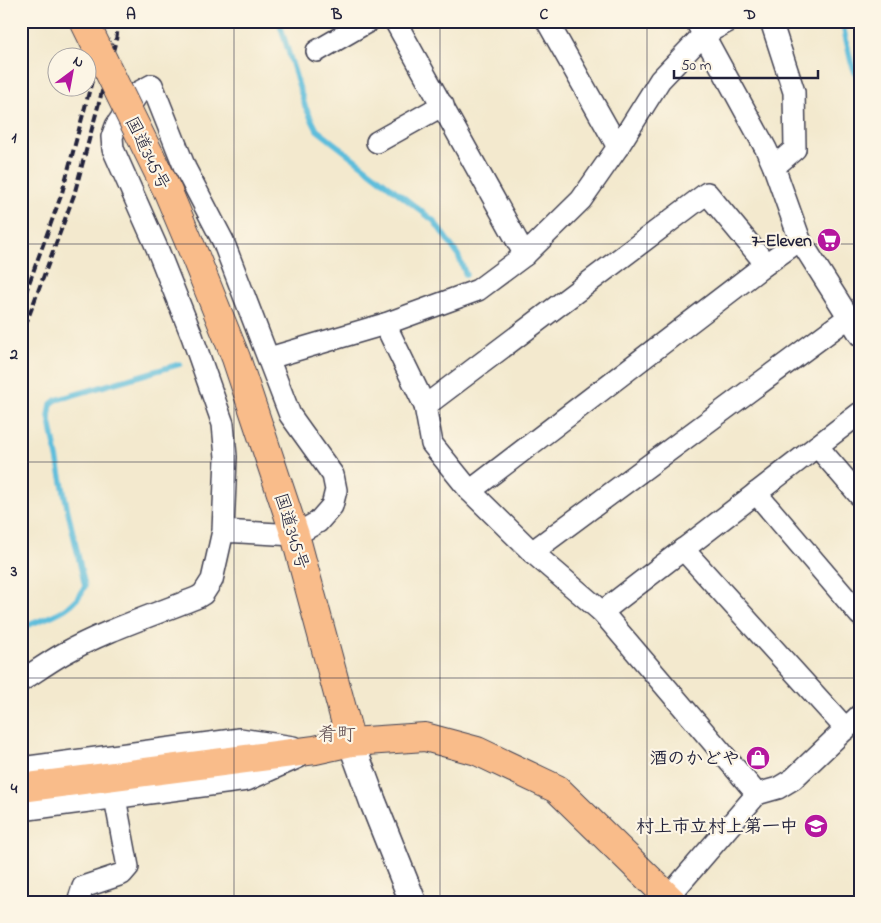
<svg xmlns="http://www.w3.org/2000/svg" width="881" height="923" font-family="'Indie Flower','Klee One',sans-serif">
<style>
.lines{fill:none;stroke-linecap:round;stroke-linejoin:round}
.stream{stroke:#5dbddb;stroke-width:5.5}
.minor-casing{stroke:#414051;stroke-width:24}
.tertiary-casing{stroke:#414051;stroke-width:29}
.primary-casing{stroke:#414051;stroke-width:30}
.trunk-casing{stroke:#414051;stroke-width:30}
.minor{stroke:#fff;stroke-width:21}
.tertiary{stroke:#fff;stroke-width:26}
.primary{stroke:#f9bc8a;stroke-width:28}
.trunk{stroke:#f9bc8a;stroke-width:28}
.rail{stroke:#22223b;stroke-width:4;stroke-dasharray:8 4;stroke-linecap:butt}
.trunk-bridge-casing{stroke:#414051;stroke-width:30;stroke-linecap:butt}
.trunk-bridge{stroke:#f9bc8a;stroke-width:28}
.grid{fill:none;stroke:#22223b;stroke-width:1;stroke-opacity:0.55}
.labels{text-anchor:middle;stroke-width:4.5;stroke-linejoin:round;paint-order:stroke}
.street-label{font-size:18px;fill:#22223b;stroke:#fcf5e5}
.poi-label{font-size:18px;font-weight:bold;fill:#22223b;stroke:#fcf5e5;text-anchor:end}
.neighbourhood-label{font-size:19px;fill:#5f4d52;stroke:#fcf5e5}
.neatline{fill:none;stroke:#22223b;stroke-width:2}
.grid-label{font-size:16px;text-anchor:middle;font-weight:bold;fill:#22223b}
</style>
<rect width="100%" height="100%" fill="#fcf5e5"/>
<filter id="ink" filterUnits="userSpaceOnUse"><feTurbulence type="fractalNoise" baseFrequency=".02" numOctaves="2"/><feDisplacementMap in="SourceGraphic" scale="10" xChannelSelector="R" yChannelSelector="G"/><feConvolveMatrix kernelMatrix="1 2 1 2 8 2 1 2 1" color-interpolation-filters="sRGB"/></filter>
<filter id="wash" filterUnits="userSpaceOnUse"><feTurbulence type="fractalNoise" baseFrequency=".0096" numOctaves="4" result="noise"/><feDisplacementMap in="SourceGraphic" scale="20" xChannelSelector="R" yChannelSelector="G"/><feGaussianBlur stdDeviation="1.12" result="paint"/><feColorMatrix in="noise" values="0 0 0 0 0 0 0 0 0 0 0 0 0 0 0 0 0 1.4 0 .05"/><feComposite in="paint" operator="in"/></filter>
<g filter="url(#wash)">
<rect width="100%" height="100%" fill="#f3e9ce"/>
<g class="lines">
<g class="stream">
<path d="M279 21 305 106 317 130 434 221 458 255 466 275"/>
<path d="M842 21 851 62 860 85"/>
<path d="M21 628C44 618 75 612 85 586L67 507 49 416 51 404 56 400 180 364"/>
</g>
</g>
</g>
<g filter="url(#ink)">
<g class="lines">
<g class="minor-casing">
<g id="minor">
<path d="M395 21 525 255"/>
<path d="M547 21 618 147"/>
<path d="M696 21 766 149 774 167 800 240 860 335"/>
<path d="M771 21 794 92 795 149 774 167"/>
<path d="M317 51 369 21"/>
<path d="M377 142 443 105"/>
<path d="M385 324 425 406 432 444 470 491 532 552 602 612 757 794"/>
<path d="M269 358 385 324 478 290 525 255 581 200 618 147 660 80 703 35 729 21"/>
<path d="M425 406 707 193 766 264"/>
<path d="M817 446 860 496"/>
<path d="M470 491 766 264 800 240"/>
<path d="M756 493 860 615"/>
<path d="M683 549 846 729"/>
<path d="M532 552 849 317"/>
<path d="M602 612 860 413"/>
<path d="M21 681C35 672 49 662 63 654 106 630 154 615 198 597L203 594 212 580 223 531 226 457 223 424 192 336 157 248 113 149 112 137 116 126 139 92 152 85 185 168 223 241 290 415 333 475 336 490 332 506 318 522 295 535 223 531"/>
<path d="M21 768 240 739 293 747"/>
<path d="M21 810 247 780 299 757"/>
<path d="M80 902 79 899 83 887 122 874 128 867 115 798"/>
<path d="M664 902 757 794 778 788 793 779 860 715"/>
</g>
</g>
<g class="tertiary-casing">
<path id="tertiary" d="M351 742 373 802 413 902"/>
</g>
<g class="primary-casing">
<path id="primary" d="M351 742 425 737 477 751 557 789 673 902"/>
</g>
<g class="trunk-casing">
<path id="trunk" d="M21 788 315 750 351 742 295 535 236 358 195 256"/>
</g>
<use href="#minor" class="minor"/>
<use href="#tertiary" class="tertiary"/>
<use href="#primary" class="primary"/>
<use href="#trunk" class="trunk"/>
<g class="rail">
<path d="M21 305 62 193 108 21"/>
<path d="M21 337 74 195 116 40 119 21"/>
</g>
<g class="trunk-bridge-casing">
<path id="trunk-bridge" d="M84 21 168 192 195 256"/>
</g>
<use href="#trunk-bridge" class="trunk-bridge"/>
</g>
</g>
<path class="grid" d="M234 21V902M440 21V902M647 21V902M21 244H860M21 462H860M21 678H860"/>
<defs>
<g id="supermarket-disc" transform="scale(1.25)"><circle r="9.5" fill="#b5179e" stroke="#fcf5e5"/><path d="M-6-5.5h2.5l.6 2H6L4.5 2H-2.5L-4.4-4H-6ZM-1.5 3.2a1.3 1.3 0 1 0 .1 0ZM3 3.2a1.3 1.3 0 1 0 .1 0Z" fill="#fff"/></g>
<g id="shop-disc" transform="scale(1.25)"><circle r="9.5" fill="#b5179e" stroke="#fcf5e5"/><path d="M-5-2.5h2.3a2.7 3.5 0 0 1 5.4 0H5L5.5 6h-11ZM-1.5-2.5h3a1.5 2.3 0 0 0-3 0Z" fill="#fff"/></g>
<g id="school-disc" transform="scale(1.25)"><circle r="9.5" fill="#b5179e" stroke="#fcf5e5"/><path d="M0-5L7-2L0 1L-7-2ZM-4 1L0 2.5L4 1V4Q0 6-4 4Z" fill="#fff"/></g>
</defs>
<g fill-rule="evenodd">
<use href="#supermarket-disc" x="829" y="240"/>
<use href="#shop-disc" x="758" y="758"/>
<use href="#school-disc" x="816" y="826"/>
</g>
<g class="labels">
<g class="street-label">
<text transform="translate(148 153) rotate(64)" y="6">国道345号</text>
<text transform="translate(292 531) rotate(73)" y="6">国道345号</text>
</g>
<g class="poi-label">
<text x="812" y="246">7-Eleven</text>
<text x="740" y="764">酒のかどや</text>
<text x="798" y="832">村上市立村上第一中</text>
</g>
<g class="neighbourhood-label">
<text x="337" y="740">肴町</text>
</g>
</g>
<rect width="881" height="923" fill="none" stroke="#fcf5e5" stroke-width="55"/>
<g transform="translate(72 72) rotate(32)"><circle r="24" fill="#fcf5e5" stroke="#a5a1a1"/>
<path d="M0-4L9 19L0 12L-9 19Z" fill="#b5179e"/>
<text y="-8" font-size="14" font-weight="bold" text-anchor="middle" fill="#22223b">N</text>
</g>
<path d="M674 70v8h144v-8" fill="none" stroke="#22223b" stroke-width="2.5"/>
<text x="681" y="70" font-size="15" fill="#22223b" stroke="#fcf5e5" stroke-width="4" paint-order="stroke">50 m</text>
<rect x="28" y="28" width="826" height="868" class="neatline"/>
<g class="grid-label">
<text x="131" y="19">A</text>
<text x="337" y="19">B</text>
<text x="544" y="19">C</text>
<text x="750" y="19">D</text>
<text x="14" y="142">1</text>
<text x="14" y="359">2</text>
<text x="14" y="576">3</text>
<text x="14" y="793">4</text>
</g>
</svg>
